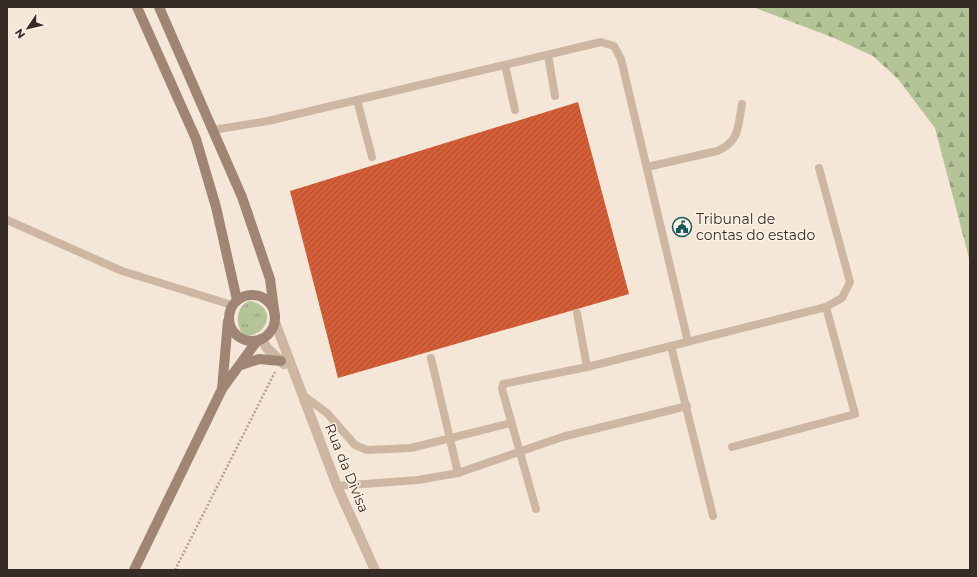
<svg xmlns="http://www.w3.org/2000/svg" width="977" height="577" font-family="Montserrat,sans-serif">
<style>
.grass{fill:url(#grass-tufts)}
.forest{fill:url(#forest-firs)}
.building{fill:url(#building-hatch)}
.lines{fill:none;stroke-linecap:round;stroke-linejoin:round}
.path{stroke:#b9a08d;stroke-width:2.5;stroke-dasharray:2 2;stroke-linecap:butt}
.service{stroke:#cdb7a3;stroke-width:8}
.minor{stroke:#cdb7a3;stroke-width:10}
.secondary{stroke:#a18574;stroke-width:10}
.labels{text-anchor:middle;stroke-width:3;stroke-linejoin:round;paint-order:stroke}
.poi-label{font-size:14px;fill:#372b26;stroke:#fbf1e5;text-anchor:start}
.street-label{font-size:14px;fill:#372b26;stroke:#fbf1e5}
</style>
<defs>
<pattern id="grass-tufts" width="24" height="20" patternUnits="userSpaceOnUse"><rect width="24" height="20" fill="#b5c497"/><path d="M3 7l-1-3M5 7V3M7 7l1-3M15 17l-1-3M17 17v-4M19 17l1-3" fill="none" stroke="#949f7b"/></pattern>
<pattern id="forest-firs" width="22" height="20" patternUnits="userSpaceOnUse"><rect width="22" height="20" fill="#b5c497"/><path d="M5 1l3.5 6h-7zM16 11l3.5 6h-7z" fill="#949f7b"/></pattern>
<pattern id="building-hatch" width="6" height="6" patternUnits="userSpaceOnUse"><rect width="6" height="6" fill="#d35e37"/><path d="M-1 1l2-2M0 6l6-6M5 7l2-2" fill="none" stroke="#ac4e2e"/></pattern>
</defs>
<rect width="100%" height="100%" fill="#f4e7d8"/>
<path class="grass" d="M250 301C277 306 269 335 246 336 234 329 235 305 250 301Z"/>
<path class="forest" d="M753 7H970V262L935 128 898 79 873 56 834 38Z"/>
<path class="building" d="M578 102 629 294 338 378 290 191Z"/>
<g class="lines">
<path class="path" d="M175 570 275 372"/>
<g class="service">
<path d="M548 55 555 96"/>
<path d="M505 65 515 110"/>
<path d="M357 100 372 157"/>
<path d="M213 130 268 121 601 42 614 46 621 59 688 342"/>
<path d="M647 167 717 151C740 142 738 125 742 104"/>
<path d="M7 220 122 271 232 305"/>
<path d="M577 313 587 367"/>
<path d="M671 346 713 516"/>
<path d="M431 358 458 473"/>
<path d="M304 396 327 413 355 445 367 450 411 448 511 423"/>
<path d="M732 447 855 414 826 307"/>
<path d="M337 486 418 480 458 473 562 437 687 406"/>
<path d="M536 509 502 389 503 384 587 367 826 307 842 298 850 282 819 168"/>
</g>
<g class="minor">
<path d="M275 322 337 486 375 570"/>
<path d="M261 339 267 348 284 364"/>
</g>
<g class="secondary">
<path d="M137 7 196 139 216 207 237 300"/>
<path d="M159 7 242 197 270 279 275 317"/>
<circle cx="252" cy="318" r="23"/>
<path d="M241 365 259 359 281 361"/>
<path d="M222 389 228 321"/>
<path d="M134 570 222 389 257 341"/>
</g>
</g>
<defs>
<g id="civic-ring" transform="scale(1)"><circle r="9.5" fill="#fbf1e5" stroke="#17585d" stroke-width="1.5"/><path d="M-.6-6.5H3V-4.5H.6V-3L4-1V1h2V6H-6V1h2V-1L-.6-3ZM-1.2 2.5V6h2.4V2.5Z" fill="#17585d"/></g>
</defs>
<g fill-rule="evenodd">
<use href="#civic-ring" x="682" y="227"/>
</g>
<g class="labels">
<g class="poi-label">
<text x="696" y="224">Tribunal de<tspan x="696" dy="16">contas do estado</tspan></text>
</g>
<g class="street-label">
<text transform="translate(347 468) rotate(68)" y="5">Rua da Divisa</text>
</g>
</g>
<rect width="977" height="577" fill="none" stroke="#372b26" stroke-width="16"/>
<g transform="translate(28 28) rotate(235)" stroke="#fbf1e5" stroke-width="3" paint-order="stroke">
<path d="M0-3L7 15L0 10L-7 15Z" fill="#372b26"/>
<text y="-6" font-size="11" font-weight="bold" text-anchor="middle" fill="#372b26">N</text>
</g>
</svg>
